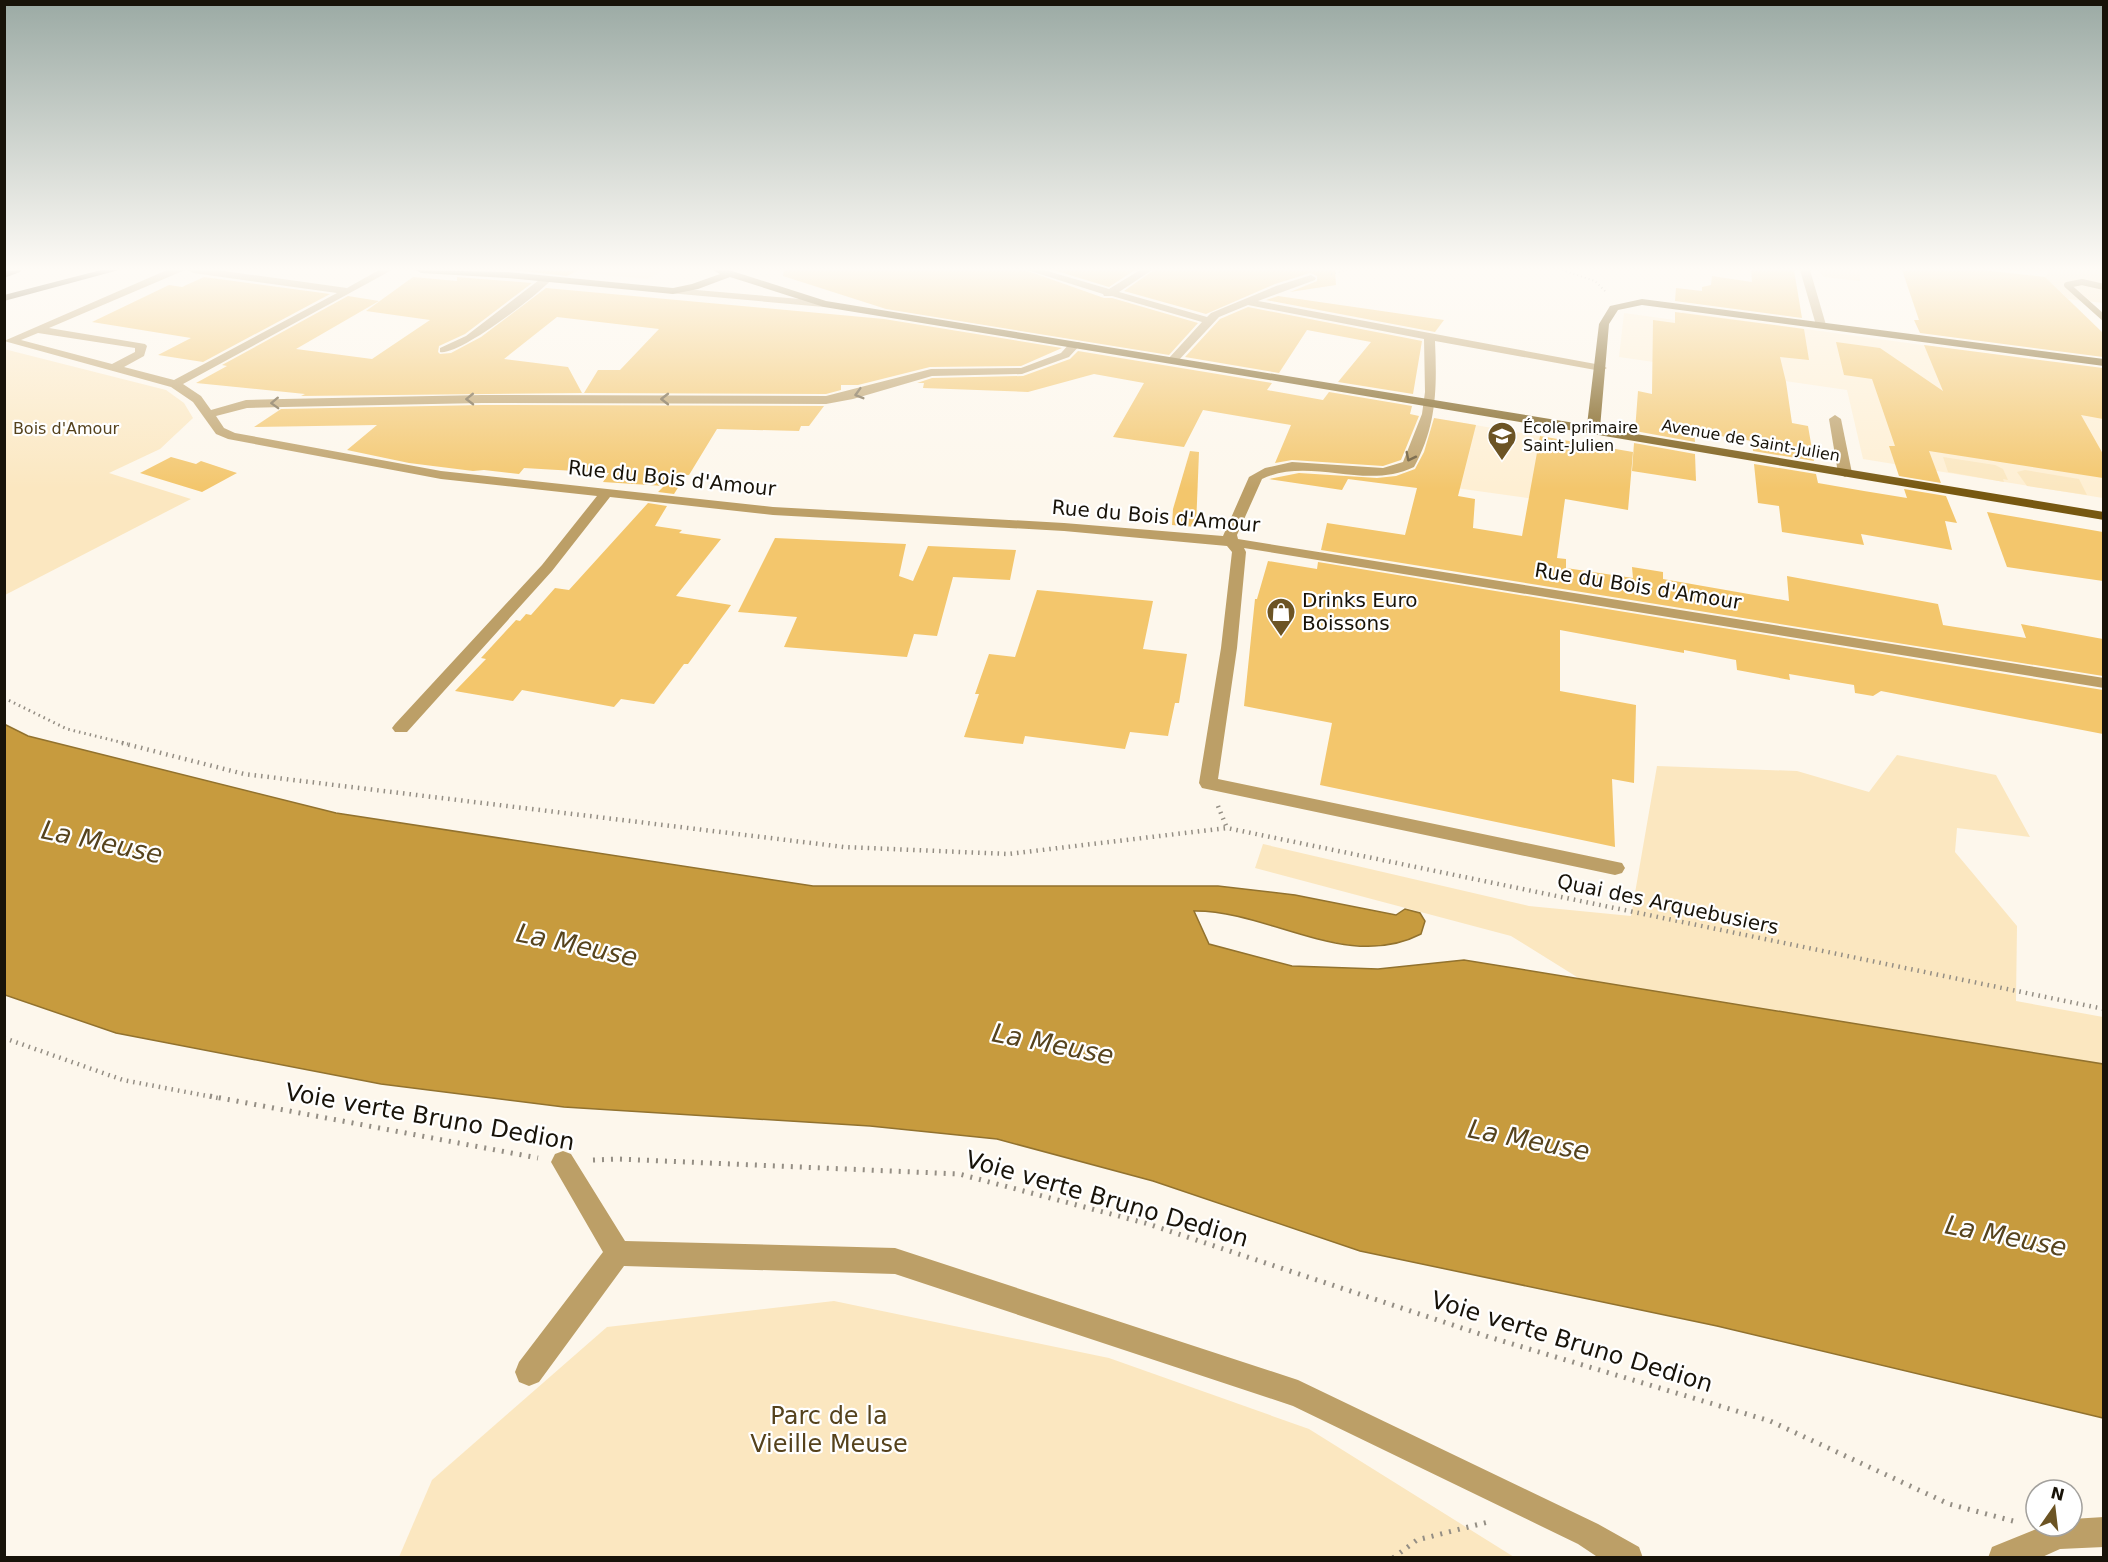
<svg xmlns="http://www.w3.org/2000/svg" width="2108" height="1562" font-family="'DejaVu Sans',sans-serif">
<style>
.built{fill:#feefd3}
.green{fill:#fbe7c0}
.water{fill:#c79b3e;stroke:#92722e;stroke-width:1.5}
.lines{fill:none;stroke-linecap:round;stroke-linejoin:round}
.stream{stroke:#92722e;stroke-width:6}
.building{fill:#f3c66c}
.path-far3{stroke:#948e84;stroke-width:2;stroke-dasharray:1 3;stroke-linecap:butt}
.path-far2{stroke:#948e84;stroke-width:3;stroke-dasharray:1.5 4;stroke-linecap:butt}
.path-far1{stroke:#948e84;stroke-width:4.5;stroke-dasharray:1.5 5;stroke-linecap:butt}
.path{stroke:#948e84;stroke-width:5;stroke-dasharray:2 7;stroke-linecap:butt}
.minor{fill:#bc9f67;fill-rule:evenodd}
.major{fill:#775811;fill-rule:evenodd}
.highway{fill:#59420f;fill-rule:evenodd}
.oneway{stroke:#6a5938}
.labels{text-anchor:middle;stroke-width:4.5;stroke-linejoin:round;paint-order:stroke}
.far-poi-label{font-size:16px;fill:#181309;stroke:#fff;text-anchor:start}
.far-park-label{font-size:16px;fill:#55421c;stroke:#fff}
.far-street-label{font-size:16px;fill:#181309;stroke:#fff}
.street-label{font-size:20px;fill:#181309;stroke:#fff}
.poi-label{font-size:20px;fill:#181309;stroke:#fff;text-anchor:start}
.near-street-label{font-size:24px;fill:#181309;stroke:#fff}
.near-park-label{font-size:24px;fill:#55421c;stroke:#fff}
.near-water-label{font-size:26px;font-style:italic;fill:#56431d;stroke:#fff}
</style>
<rect width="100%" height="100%" fill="#fdf7ec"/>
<g class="built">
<path d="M550 270H664L647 279Z"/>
<path d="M1682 312 2097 369 2104 384 2103 498 1863 459 1847 390 1619 357 1624 313 1682 321Z"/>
<path d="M1446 420 1573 442 1564 503 1427 484Z"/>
</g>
<g class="green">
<path d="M1818 270H1860V281L1824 277Z"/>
<path d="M2050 270H2103V303L2068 299 2045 277Z"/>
<path d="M4 349 166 390 184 403 193 418 160 449 109 473 191 499 5 595Z"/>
<path d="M1943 457 1995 465 2003 469 2008 480 2003 479 2004 482 1948 472Z"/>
<path d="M2025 470 2079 479 2087 495 2027 486 2017 472Z"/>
<path d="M1897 755 1996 775 2030 837 1957 828 1955 852 2017 926 2016 1001 2103 1017V1092L1662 1030 1511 936 1255 868 1263 844 1529 906 1631 916 1657 766 1797 771 1869 792Z"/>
<path d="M834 1301 1109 1358 1309 1429 1514 1557H399L432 1480 607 1327Z"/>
</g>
<path class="water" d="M4 724 28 736 336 813 813 886H1218L1295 895 1396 915 1405 909 1420 913 1425 921 1421 934C1348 972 1268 910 1194 911L1209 944 1292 966 1378 969 1464 960 2103 1064V1418L1717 1326 1360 1251 1153 1181 997 1139 870 1126 564 1107 381 1084 116 1033 5 995Z"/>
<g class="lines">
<path class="stream" d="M2104 287 2082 282 2067 285 2104 318"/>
</g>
<g class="building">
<path d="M512 270H579L567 276Z"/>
<path d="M784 270H1025L1104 298H1112L1198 323 1169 355 886 309 783 276Z"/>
<path d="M1053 270H1135L1109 287Z"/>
<path d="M1154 270H1335L1336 285 1290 292 1317 281V276L1310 273 1275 284 1206 314 1124 291Z"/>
<path d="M1751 270H1794L1802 318 1675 301 1676 288 1702 291V287L1711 285 1712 276 1752 282Z"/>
<path d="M1902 270H1983L2045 277 2103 333V357L1920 333 1914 320H1919Z"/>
<path d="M204 277 330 294 203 362 158 355 191 338 92 322 169 285 182 287Z"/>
<path d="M413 277 457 281V277L532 283 465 334 439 346 438 352 440 354 451 353 481 337 546 288 884 319 1062 348 1021 366 930 367 858 385H841V390L826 394 584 393 598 370H620L659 329 557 317 504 359 568 367 582 393 301 396 305 394 196 383 227 366 222 365 348 296 379 301 296 349 372 359 430 320 366 311Z"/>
<path d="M1278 296 1444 320 1435 332 1266 300Z"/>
<path d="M1248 307 1422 341 1413 394 1338 382 1371 342 1307 330 1279 373 1185 357 1220 319Z"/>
<path d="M1675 312 1804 329 1809 360 1780 357 1786 382 1792 423 1808 426 1814 461 1753 451 1752 441 1694 432 1695 442 1635 431 1638 391 1652 394 1653 320 1675 323Z"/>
<path d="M1836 342 1880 348 1943 391 1924 345 2103 368V419L2081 415 2103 454V478L1929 451 1941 483 1899 476 1889 446H1895L1872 379 1844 375Z"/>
<path d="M1078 351 1272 383 1267 390 1323 400 1329 392 1412 406 1410 414 1419 416 1401 460 1383 466 1292 460 1275 463 1291 425 1203 410 1184 447 1113 437 1144 383 1094 374 1028 392 923 388 924 383H917L932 378 1023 376 1070 359Z"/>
<path d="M482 405 824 406 809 426H801L799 431 717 429 689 475H686L674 494 658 492 664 486 603 482 609 473 524 468 519 474 484 470 473 471 409 463 347 450 377 425 254 427 281 409Z"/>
<path d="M1434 418 1476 425 1458 496 1475 499 1473 528 1522 536 1540 436 1633 452 1628 510 1565 499 1557 558 1566 559V568L1633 578 1632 567 1663 572V579L1789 601 1787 576 1938 604 1943 625 1949 626 2026 638 2021 624 2103 639V676L1321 550 1327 523 1405 535 1417 488 1348 479 1342 490 1269 479 1299 473 1377 478 1396 476 1415 469 1424 452Z"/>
<path d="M1634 443 1695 454 1696 481 1632 471Z"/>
<path d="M1190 451 1199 452 1196 527 1172 525 1173 509Z"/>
<path d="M171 457 196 464 201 461 237 473 202 492 140 473Z"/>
<path d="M1754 464 1816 474 1818 483 1864 491 1907 498 1904 489 1946 496 1957 523 1945 521 1952 550 1861 534 1864 545 1782 532 1779 506 1758 503Z"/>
<path d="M648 503 667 506 655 526 682 530 679 533 721 539 676 596 731 605 688 664H684L654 704 621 699 614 707 522 690 513 701 455 691 486 659 481 658 516 620 520 621 526 614 531 615 555 588 569 590Z"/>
<path d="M1987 512 2103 532V581L2007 567Z"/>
<path d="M775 538 906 544 899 576 913 581 928 546 1016 550 1010 580 953 577 937 636 914 634 907 657 784 647 797 617 738 612Z"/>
<path d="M1268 561 1317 569 1318 562 2103 690V734L1881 691 1873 696 1855 693 1854 685 1789 674 1790 680 1737 670 1736 660 1684 650V653L1560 630V691L1636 705 1634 783 1612 779 1615 847 1320 785 1332 723 1244 706 1255 599H1257Z"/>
<path d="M1037 590 1153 601 1143 649 1187 654 1179 703H1175L1168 736 1130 732 1125 749 1025 736 1023 744 964 737 979 694H975L989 654 1015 657Z"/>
</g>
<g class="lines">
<g class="path-far3">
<path d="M1562 270 1595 281 1606 292"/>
<path d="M1331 274 1348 270"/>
</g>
<path class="path-far2" d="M4 698 67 729 128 744"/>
<g class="path-far1">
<path d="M122 743 244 774 844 847 1008 854 1227 828 2104 1009"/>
<path d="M1218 806 1227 828"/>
<path d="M4 1038 123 1080 218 1098"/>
</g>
<g class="path">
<path d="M210 1096 538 1158"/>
<path d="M593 1160 618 1159 959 1174 1145 1223 1489 1337 1770 1421 1949 1504 2013 1521"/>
<path d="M1393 1558 1417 1540 1492 1521"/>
</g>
<g class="minor">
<path d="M167 270H185L49 328 145 344 147 346 144 356 124 367 174 380 337 293 193 273 188 270H217L347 288 379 270H392L183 384 201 396 211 410 246 400 283 399 482 395 826 396 931 369 1021 368 1061 353 1071 342H1079L1081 344 1069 357 1022 374 932 376 853 399 826 404 482 403 283 407 247 408 216 416 224 428 235 433 441 471 773 507 1064 523 1223 536 1249 477 1265 468 1292 462 1383 468 1403 462 1422 414 1425 392 1424 339 1248 305 1219 317 1177 362H1169V358L1202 322 1112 296H1104L1103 294 1027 270H1044L1109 289 1140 270H1152L1119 292 1207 317 1211 313 1276 286 1311 275 1316 278 1315 280 1258 301 1601 365 1607 368 1601 371 1435 341C1437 387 1437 426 1414 467 1365 491 1310 456 1262 479L1237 535 1238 539 2104 678V688L1244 548 1246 552 1237 648 1218 779 1622 863 1625 868 1622 873 1615 875 1202 788 1199 783 1221 648 1232 552 1227 546 1064 531 773 515 610 497 552 571 407 732H395L392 728 395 724 542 565 597 496 441 479 228 439 216 434 193 402 171 387 4 341ZM38 333 135 348V352L112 364 21 340Z"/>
<path d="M1800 270H1810L1826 325 1825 327 1821 328 1816 325Z"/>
<path d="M543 277 552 279C538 295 459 356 440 352V348L466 336Z"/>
<path d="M673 288 824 301 829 304 824 307 669 293V289Z"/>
<path d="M1835 415 1841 419 1852 473 1845 477 1838 473 1829 419Z"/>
<path d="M563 1151 571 1154 625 1241 895 1248 1298 1380 1598 1524 1639 1547 1643 1558H1599L1578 1544 1293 1406 895 1274 624 1266 539 1382 529 1386 519 1382 515 1372 519 1362 603 1252 551 1162 555 1154Z"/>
<path d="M2104 1517V1547L2060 1549 2040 1558H1988L1992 1547 2044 1526H2072V1519Z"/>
</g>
<path class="major" d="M416 270 507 272 673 288 692 284 720 274 713 270H729L826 301 1587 425 1599 324 1610 306 1642 299 2104 359V366L1642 305 1618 310 1609 324 1600 428 2104 512V520L1288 383 824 307 730 277 698 289 673 294 507 278 421 273Z"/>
<g class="highway">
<path d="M21 270 20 272 4 278V271Z"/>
<path d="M101 270H119L4 301V295Z"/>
</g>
</g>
<defs><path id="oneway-chevron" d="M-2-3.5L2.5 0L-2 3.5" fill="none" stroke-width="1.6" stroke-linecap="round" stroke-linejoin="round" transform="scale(1.5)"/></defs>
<g class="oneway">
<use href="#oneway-chevron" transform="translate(859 394) rotate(164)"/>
<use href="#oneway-chevron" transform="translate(470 399) rotate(179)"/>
<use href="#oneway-chevron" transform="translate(665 399) rotate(-180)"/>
<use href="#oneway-chevron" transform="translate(275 403) rotate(178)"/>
<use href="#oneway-chevron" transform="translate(1410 457) rotate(117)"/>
</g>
<linearGradient id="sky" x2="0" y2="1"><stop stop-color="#9baaa4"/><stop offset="0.55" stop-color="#fefbf6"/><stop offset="1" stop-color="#fefbf6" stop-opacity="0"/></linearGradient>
<rect width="2108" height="489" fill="url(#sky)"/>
<defs>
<g id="school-pin" transform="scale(1.5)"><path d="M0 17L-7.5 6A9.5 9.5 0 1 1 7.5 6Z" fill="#6c5424" stroke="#fff"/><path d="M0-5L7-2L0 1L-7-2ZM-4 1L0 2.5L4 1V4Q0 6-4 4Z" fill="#fff"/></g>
<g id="shop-pin" transform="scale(1.5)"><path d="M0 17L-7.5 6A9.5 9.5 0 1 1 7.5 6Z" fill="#6c5424" stroke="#fff"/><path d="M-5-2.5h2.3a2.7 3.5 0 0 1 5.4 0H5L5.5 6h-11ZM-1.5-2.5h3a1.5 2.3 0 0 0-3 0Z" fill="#fff"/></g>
</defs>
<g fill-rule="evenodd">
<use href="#school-pin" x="1502" y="436"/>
<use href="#shop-pin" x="1281" y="612"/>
</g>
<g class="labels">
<g class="far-poi-label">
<text x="1523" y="433">École primaire<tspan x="1523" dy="18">Saint-Julien</tspan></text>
</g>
<g class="far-park-label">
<text x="66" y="434">Bois d'Amour</text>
</g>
<g class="far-street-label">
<text transform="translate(1751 440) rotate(10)" y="6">Avenue de Saint-Julien</text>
</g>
<g class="street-label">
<text transform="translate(672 478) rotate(6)" y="7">Rue du Bois d'Amour</text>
<text transform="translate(1156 516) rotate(5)" y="7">Rue du Bois d'Amour</text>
<text transform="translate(1638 586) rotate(9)" y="7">Rue du Bois d'Amour</text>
<text transform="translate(1668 904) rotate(12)" y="7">Quai des Arquebusiers</text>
</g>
<g class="poi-label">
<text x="1302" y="607">Drinks Euro<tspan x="1302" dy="23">Boissons</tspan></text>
</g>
<g class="near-street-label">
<text transform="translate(430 1117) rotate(10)" y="8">Voie verte Bruno Dedion</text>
<text transform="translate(1107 1199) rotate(16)" y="8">Voie verte Bruno Dedion</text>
<text transform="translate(1572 1342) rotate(17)" y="8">Voie verte Bruno Dedion</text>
</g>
<g class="near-park-label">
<text x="829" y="1424">Parc de la<tspan x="829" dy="28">Vieille Meuse</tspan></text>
</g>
<g class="near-water-label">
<text transform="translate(102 842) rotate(12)" y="9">La Meuse</text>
<text transform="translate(577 945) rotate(12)" y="9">La Meuse</text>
<text transform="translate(1053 1044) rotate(11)" y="9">La Meuse</text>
<text transform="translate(1529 1140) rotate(11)" y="9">La Meuse</text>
<text transform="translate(2006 1236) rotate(11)" y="9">La Meuse</text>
</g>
</g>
<rect width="2108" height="1562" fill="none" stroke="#181309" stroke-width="12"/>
<g transform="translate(2054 1508) rotate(14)"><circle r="28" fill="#ffffff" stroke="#a3a19d" stroke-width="1.5"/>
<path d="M0-4.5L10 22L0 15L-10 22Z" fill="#6c5424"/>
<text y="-9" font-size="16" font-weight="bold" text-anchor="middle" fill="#181309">N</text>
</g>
</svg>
